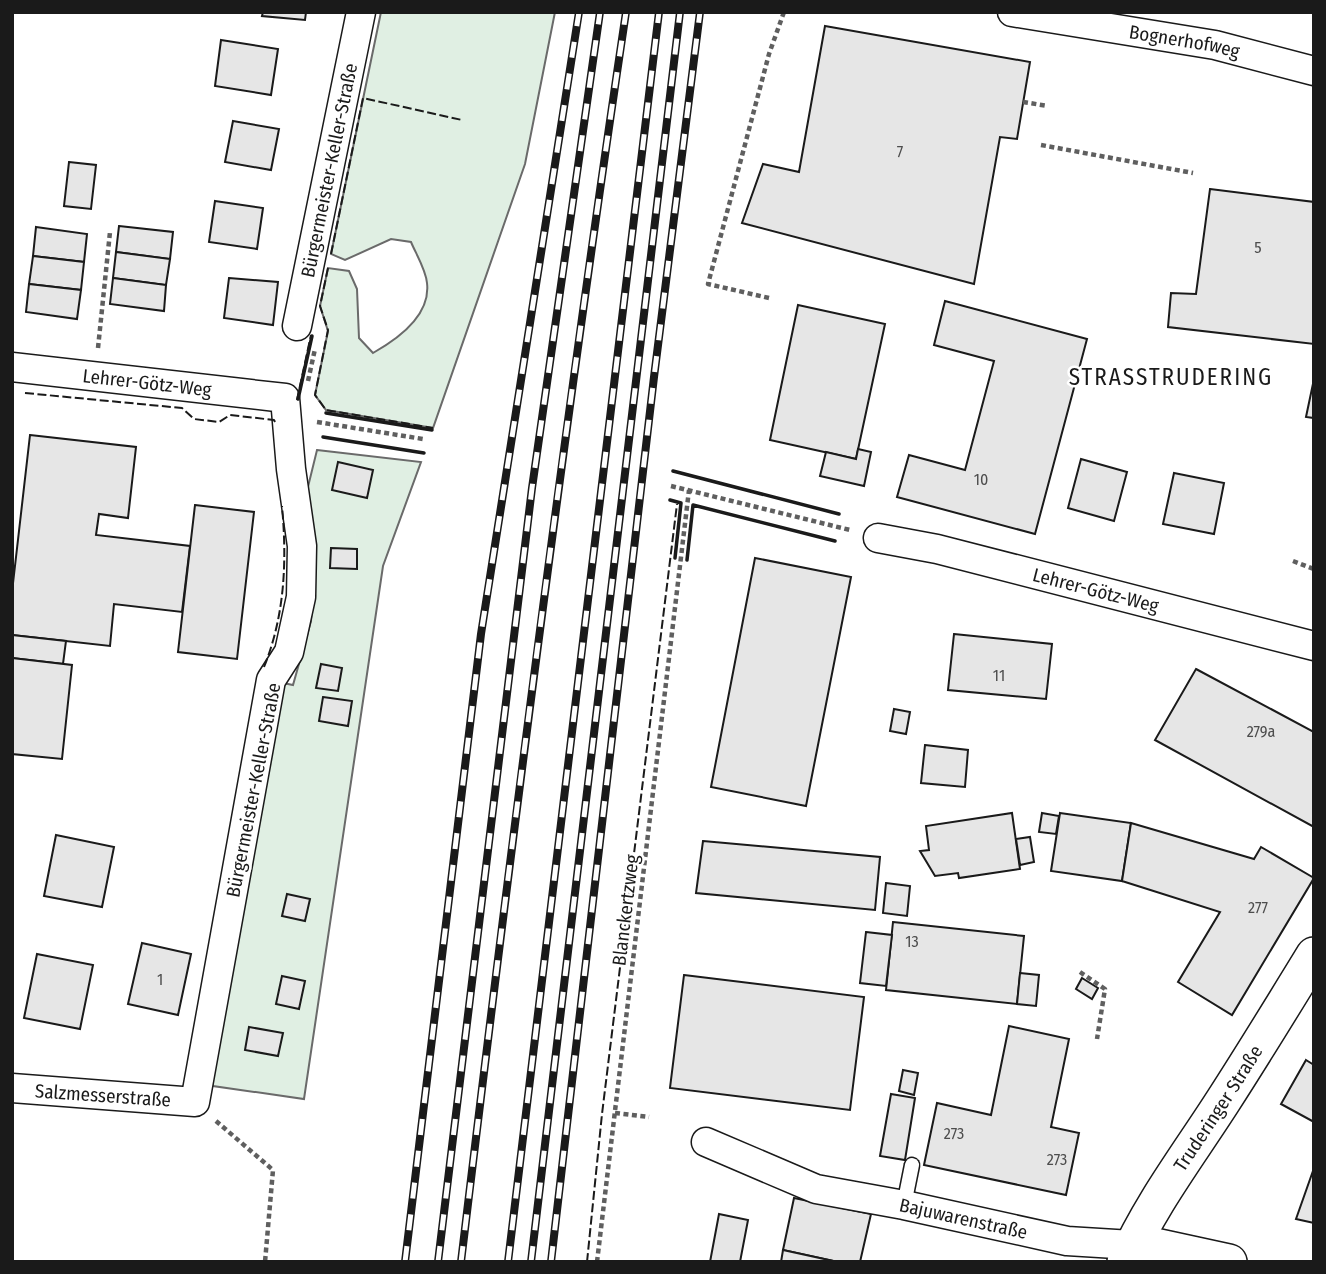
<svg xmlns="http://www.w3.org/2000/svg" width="1326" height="1274" font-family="'Fira Sans Condensed',sans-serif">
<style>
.green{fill:#e0efe3;stroke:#6a6a6a;stroke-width:2}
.building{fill:#e6e6e6;stroke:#1a1a1a;stroke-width:2}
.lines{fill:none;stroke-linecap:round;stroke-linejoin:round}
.service-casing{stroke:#1a1a1a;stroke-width:17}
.minor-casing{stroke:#1a1a1a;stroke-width:31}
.tertiary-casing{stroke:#1a1a1a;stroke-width:38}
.path{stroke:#5f5f5f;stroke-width:4.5;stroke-dasharray:5 3.5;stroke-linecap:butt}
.service{stroke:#fff;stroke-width:14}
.minor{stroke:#fff;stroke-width:28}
.tertiary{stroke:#fff;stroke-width:35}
.rail-casing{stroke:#1a1a1a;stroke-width:8}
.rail{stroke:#fff;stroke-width:5;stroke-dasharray:16;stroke-linecap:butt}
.fence{stroke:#1a1a1a;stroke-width:2;stroke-dasharray:9 3.5;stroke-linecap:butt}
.wall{stroke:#1a1a1a;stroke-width:3.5}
.labels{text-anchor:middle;stroke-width:5;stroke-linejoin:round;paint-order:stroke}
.number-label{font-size:16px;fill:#4d4d4d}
.street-label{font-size:19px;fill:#1a1a1a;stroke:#fff}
.quarter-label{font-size:23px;letter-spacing:2px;fill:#1a1a1a;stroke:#fff}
</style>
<rect width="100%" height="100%" fill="#fff"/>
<g class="green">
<path d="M381 12H555L525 164 433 428 326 410 315 395 328 331 320 306 328 268 349 271 357 289 359 338 373 353C398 339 431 316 427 283 426 270 416 254 411 242L391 239 345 260 331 254Z"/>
<path d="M317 450 421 462 383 566 304 1099 213 1086 209 1075 283 683 293 685 311 621 315 563 305 499Z"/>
</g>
<g class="building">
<path d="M263 12H306L305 20 262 16Z"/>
<path d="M825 26 1030 62 1017 139 1000 137 974 284 742 223 763 164 799 172Z"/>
<path d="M221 40 278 49 271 95 215 86Z"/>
<path d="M233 121 279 129 271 170 225 162Z"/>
<path d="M69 162 96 165 91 209 64 206Z"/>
<path d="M1210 189 1314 202V344L1168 327 1171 293 1196 294Z"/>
<path d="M215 201 263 208 257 249 209 242Z"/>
<path d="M119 226 173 232 170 259 116 252Z"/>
<path d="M36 227 87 234 84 262 33 256Z"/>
<path d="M116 252 170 259 166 285 113 278Z"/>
<path d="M33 256 84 262 81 290 29 284Z"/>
<path d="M113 278 166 285 164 311 110 304Z"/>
<path d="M229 278 278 282 273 325 224 318Z"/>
<path d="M29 284 81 290 77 319 26 312Z"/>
<path d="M945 301 1087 339 1035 534 897 497 909 455 965 470 994 361 934 345Z"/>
<path d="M798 305 885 324 856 459 770 440Z"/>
<path d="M1314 379V418L1306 417Z"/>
<path d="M30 435 136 447 128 518 99 514 96 535 190 546 182 612 114 604 110 646 12 635V592Z"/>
<path d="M858 449 871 452 864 486 820 476 826 452 856 459Z"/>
<path d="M1081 459 1127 472 1114 521 1068 508Z"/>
<path d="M338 462 373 470 367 498 332 490Z"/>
<path d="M1174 473 1224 483 1214 534 1163 524Z"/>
<path d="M195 505 254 512 237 659 178 652Z"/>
<path d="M331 548 357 549V569L330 568Z"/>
<path d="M755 558 851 577 806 806 711 787Z"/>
<path d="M954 634 1052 644 1046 699 948 690Z"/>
<path d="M12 635 66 641 63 664 12 658Z"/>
<path d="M12 658 72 665 62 759 12 754Z"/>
<path d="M321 664 342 668 338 691 316 688Z"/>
<path d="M1196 669 1314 732V827L1155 740Z"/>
<path d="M323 697 352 701 348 726 319 721Z"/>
<path d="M894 709 910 712 906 734 890 731Z"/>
<path d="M925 745 968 750 965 787 921 783Z"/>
<path d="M1012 813 1020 869 959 878 958 873 935 876 920 851 929 850 926 826Z"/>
<path d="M1042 813 1059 816 1056 834 1039 832Z"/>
<path d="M1060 813 1131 823 1122 881 1051 871Z"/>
<path d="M1131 823 1254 859 1261 847 1314 878 1232 1015 1178 982 1220 912 1122 881Z"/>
<path d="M56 835 114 847 102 907 44 896Z"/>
<path d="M1030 837 1034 862 1020 865 1016 839Z"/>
<path d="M703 841 880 857 875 910 696 893Z"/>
<path d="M886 883 910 886 907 916 883 913Z"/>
<path d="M287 894 310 899 305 921 282 916Z"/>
<path d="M893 922 1024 936 1017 1004 886 990Z"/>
<path d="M866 932 892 935 886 986 860 983Z"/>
<path d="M142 943 191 954 178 1015 128 1004Z"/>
<path d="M37 954 93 965 80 1029 24 1018Z"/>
<path d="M1020 973 1039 975 1036 1006 1017 1004Z"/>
<path d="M684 975 864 997 850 1110 670 1088Z"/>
<path d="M282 976 305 981 299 1009 276 1004Z"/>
<path d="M1082 978 1098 988 1092 999 1076 989Z"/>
<path d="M1009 1026 1069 1039 1051 1127 1079 1133 1066 1195 924 1165 937 1103 991 1115Z"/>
<path d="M249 1027 283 1033 278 1056 245 1050Z"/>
<path d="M1306 1060 1314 1065V1122L1281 1104Z"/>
<path d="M903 1070 918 1073 914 1095 899 1091Z"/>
<path d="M891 1094 915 1098 905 1160 880 1156Z"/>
<path d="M1314 1168V1223L1296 1219Z"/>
<path d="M794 1198 871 1214 860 1262H838L783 1250Z"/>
<path d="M719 1214 748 1220 740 1262H710Z"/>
<path d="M783 1250 838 1262H781Z"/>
</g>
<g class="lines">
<g class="service-casing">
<path id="service" d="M904 1205 912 1165"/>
</g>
<g class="minor-casing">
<g id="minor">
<path id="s1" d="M1012 12 1215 45 1314 71"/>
<path id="s2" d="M297 326 361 12"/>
<path id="s3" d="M12 367 285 398 291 469 302 546 301 597 289 652 271 680 195 1102 12 1088"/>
<path id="s4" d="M878 538 937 549 1314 646"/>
<path id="s5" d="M706 1142 816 1189 904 1205 1067 1241 1132 1245"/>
</g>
</g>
<g class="tertiary-casing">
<g id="tertiary">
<path d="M1132 1245 1160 1247 1229 1262"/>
<path id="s6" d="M1125 1262C1150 1205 1189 1154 1223 1101 1254 1053 1284 1004 1314 955"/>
</g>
</g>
<g class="path">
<path d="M1023 102 1048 106"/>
<path d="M1041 145 1193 173"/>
<path d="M769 298 708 284 769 54 784 12"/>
<path d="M98 348 110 232"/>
<path d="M308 381 315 349"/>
<path d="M317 422 423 439"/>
<path d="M671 486 850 530"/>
<path d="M1293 561 1314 569"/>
<path d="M1080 972 1105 989 1097 1039"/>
<path d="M615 1113 649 1117"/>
<path d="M216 1121 273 1170 265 1262"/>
<path d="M597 1262 689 490"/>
</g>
<use href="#service" class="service"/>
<use href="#minor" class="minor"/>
<use href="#tertiary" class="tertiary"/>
<g class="rail-casing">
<g id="rail">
<path d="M405 1262 481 634 579 12"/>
<path d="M438 1262 532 488 600 12"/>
<path d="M461 1262C511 845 564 428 626 12"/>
<path d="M508 1262 659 12"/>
<path d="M531 1262 680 12"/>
<path d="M551 1262 654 377 700 12"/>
</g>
</g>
<use href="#rail" class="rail"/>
<g class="fence">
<path d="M331 254 363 98 462 120"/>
<path d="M328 268 320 306 328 330 315 395 326 410 433 428"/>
<path d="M25 393 182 408 194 419 219 422 230 415 274 420 275 422"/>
<path d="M297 400 311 335"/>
<path d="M264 667C285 615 287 561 282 506"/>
<path d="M587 1262 602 1114 677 504"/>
</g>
<g class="wall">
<path d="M298 399 312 336"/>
<path d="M326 413 432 430"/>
<path d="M323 437 424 453"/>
<path d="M673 471 839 514"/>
<path d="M670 500 681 503 675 558"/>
<path d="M687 560 693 505 835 541"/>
</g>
</g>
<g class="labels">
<g class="number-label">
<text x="900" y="157">7</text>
<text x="1258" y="253">5</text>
<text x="981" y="485">10</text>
<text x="999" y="681">11</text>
<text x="1261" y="737">279a</text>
<text x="1258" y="913">277</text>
<text x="912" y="947">13</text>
<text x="160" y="985">1</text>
<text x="954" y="1139">273</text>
<text x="1057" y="1165">273</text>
</g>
<g class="street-label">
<text dy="7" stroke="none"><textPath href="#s1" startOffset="175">Bognerhofweg</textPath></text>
<text dy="7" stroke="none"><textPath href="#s2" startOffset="159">Bürgermeister-Keller-Straße</textPath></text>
<text dy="7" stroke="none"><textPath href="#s3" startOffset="136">Lehrer-Götz-Weg</textPath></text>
<text dy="7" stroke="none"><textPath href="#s4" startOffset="224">Lehrer-Götz-Weg</textPath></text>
<text transform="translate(253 790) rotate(-79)" y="7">Bürgermeister-Keller-Straße</text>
<text transform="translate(625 910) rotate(-83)" y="7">Blanckertzweg</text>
<text transform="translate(103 1095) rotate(4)" y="7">Salzmesserstraße</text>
<text dy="7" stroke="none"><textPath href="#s6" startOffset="180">Truderinger Straße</textPath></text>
<text dy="7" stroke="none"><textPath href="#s5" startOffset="270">Bajuwarenstraße</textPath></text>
</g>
<g class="quarter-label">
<text x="1171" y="385">STRASSTRUDERING</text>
</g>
</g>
<rect width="1326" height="1274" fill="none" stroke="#1a1a1a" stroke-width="28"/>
</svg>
